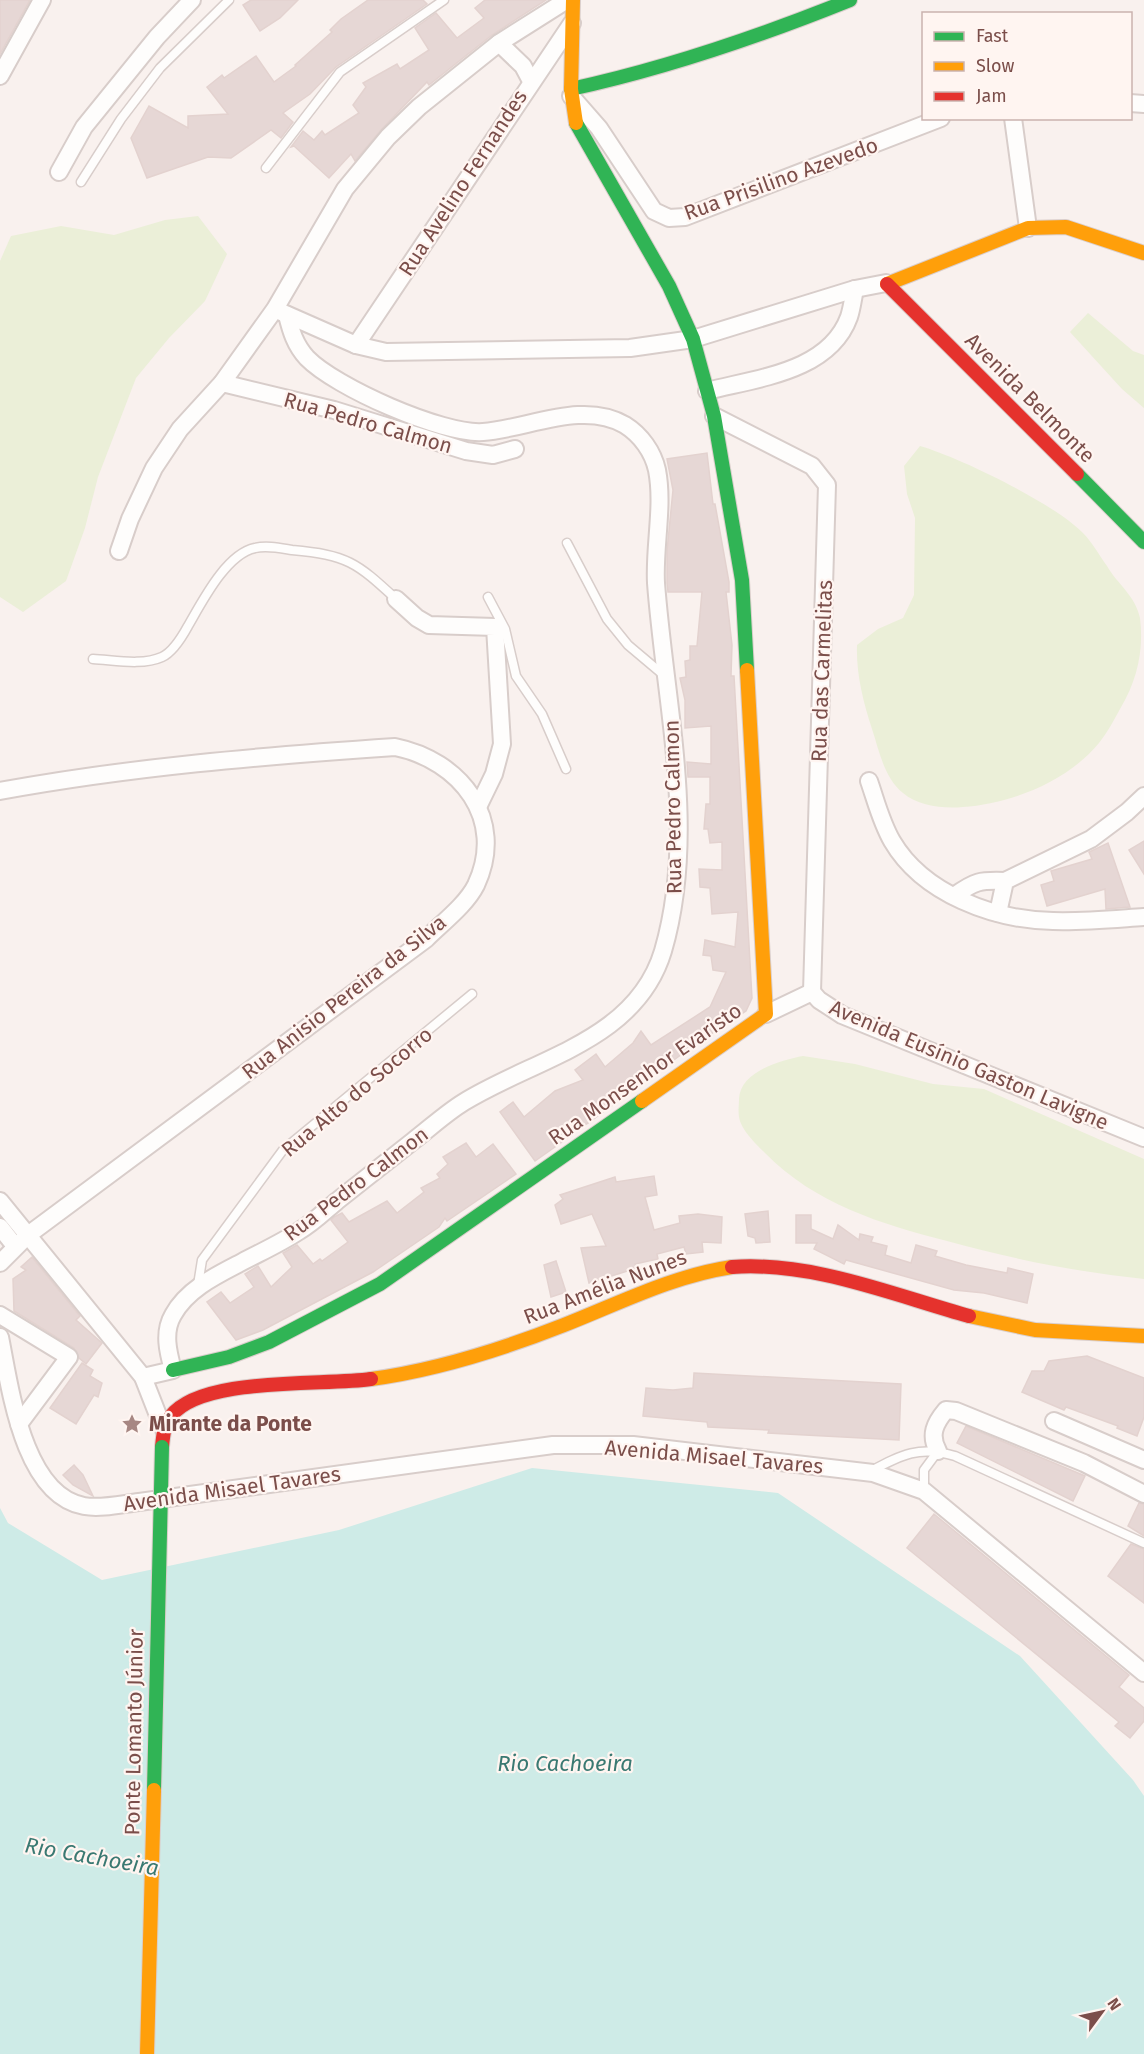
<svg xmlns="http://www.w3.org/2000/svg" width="1144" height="2054" font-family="'Fira Sans',sans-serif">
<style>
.green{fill:#ebefd8}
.water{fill:#ceebe7}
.building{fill:#e6d7d5;stroke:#e3d2cf;stroke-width:1.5}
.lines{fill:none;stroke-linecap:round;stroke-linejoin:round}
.lane-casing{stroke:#d8cdca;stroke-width:11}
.street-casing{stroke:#d8cdca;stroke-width:20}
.fast-casing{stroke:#dacecb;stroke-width:16}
.slow-casing{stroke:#dacecb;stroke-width:16}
.jam-casing{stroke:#dacecb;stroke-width:16}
.lane{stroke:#fefdfc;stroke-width:8}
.street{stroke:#fefdfc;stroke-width:16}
.fast{stroke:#30b455;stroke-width:14}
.slow{stroke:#ff9f0a;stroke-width:14}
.jam{stroke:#e5322d;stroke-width:14}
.fast-bridge-casing{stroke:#dacecb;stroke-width:16;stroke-linecap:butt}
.slow-bridge-casing{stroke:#dacecb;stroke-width:16;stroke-linecap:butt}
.fast-bridge{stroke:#30b455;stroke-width:14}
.slow-bridge{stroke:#ff9f0a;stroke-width:14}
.labels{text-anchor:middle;stroke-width:4.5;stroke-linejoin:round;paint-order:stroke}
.street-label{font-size:21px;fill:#7b4e4a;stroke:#fff5f1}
.poi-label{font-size:21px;font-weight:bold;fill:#7b4e4a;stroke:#fff5f1;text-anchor:start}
.water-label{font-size:22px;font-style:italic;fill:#3a7972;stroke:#fff5f1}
</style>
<rect width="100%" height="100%" fill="#f9f1ee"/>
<g class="green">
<path d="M198 216 227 254 205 301 169 338 136 378 98 477 85 528 66 581 23 612 0 597V261L11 236 61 226 114 235 165 220Z"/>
<path d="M1088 313 1133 351 1144 355V408L1122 389 1070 332Z"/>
<path d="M920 446C959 457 1055 504 1083 533 1092 542 1099 555 1107 566 1118 585 1135 595 1140 618 1144 651 1137 681 1120 709 1114 720 1107 733 1099 743 1068 781 1011 804 963 807 944 809 918 806 903 793 884 778 879 750 872 729 863 701 856 673 857 645L878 629 903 618 914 595 915 518 907 494 904 466Z"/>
<path d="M803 1056 855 1064 933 1084 984 1089 1144 1159V1279C1077 1272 1012 1259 947 1241 881 1224 815 1204 765 1153 756 1144 741 1130 739 1117 738 1111 739 1104 739 1099 740 1071 782 1060 803 1056Z"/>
</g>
<path class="water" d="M532 1468 778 1493 1020 1656 1133 1780 1144 1796V2054H0V1508L8 1523 102 1580 339 1530Z"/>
<g class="building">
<path d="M0 0H30L0 54Z"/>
<path d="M251 0H298L280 18 260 31 243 5Z"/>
<path d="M368 0H423L427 4 336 67 310 94 283 113 293 122 281 138 271 130 231 158 208 157 147 178 131 138 149 106 188 128V116L228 114 207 87 222 75 224 78 256 56 274 82 296 66 295 65 332 32 330 30 341 19Z"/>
<path d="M485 0H546L492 35 429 85 427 82 381 130 355 161 351 154 329 178 294 146 291 147 303 131 314 140 322 131 325 135 359 113 353 105 366 87 363 83 397 64 400 69 429 50 415 28 436 13 457 38 484 18 475 8Z"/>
<path d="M707 453 713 504H715L729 582V592H726L732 645 731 676H734L752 998 746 1011 697 1043 588 1123 570 1133 572 1135 535 1161 500 1112 513 1102 524 1117 555 1091 583 1080 575 1070 596 1054 605 1067 633 1043 641 1031 651 1045 710 1007 726 972 713 970 711 956 703 955 705 940 735 947 738 912 712 914 710 888 700 887 699 869 722 870V842L710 843 708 829H704L706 804H710V777H688L687 762 711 764V726L685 728V700L680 678 686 677 685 661 690 660V646H697L702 592H668L667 583V551L673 490 667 459Z"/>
<path d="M1144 841V874L1129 850Z"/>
<path d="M1108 843 1130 907 1106 909 1105 889 1047 906 1041 885 1054 881 1051 871 1092 859 1089 852Z"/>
<path d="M466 1143 476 1157 493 1144 516 1174 447 1221 445 1218 439 1227 373 1272 263 1330 236 1340 207 1302 221 1292 230 1303 254 1287 245 1274 258 1266 271 1287 292 1267 283 1253 297 1245 313 1264 320 1259 322 1261 348 1242 331 1220 334 1217 342 1213 349 1222 387 1201 397 1213 424 1192 421 1188 440 1178 437 1174 448 1164 443 1157Z"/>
<path d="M654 1176 657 1195 645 1197 654 1230 680 1223 679 1216 698 1214 722 1217 721 1243 702 1242 703 1252 686 1254 684 1247 657 1254 658 1259 635 1264 637 1268 589 1283 581 1248 606 1246 592 1214 561 1224 555 1205 563 1199 560 1195 615 1177 616 1182Z"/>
<path d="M768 1211 770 1242 756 1243 755 1238 748 1236 745 1214Z"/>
<path d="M796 1215H811V1229L833 1239 838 1225 859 1240 860 1234 873 1237 871 1242 887 1246 885 1255 911 1263 916 1245 937 1251 935 1256 966 1265 1007 1273 1008 1268 1033 1274 1027 1303 984 1293 954 1290 846 1260 844 1264 814 1249 817 1243H796Z"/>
<path d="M32 1257 80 1316 76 1320 102 1343 86 1364 79 1358 74 1348 14 1311 13 1279 26 1270 21 1267Z"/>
<path d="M556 1261 566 1292 551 1297 544 1265Z"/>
<path d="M1087 1356 1144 1378V1417L1137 1436 1117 1428 1118 1426 1066 1407 1064 1410 1022 1392 1032 1371H1044L1049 1361Z"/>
<path d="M82 1363 93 1370 90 1376 102 1383 98 1397 94 1395 76 1424 50 1408Z"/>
<path d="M694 1373 901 1384 899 1440 768 1433 769 1430 708 1427 707 1422 643 1416 646 1388 673 1390 693 1388Z"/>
<path d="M966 1426 1085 1476 1073 1501 957 1443Z"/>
<path d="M74 1465 83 1475 93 1496 73 1485 63 1475Z"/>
<path d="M1139 1503 1144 1504V1536L1128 1526Z"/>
<path d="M934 1514 1129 1675 1119 1687 1144 1708V1721L1130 1738 1115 1726 1119 1722 907 1548Z"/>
<path d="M1131 1544 1144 1549V1603L1108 1576Z"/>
</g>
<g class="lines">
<g class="lane-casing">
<g id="lane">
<path d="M266 168 340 72 444 0"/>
<path d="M81 182 121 119 160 68 229 0"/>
<path d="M567 543 607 619 628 645 666 677"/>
<path d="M488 597 505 629 516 676 542 714 566 769"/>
<path d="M93 659C114 660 142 666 162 657 173 652 182 637 188 626 202 602 226 554 255 548 267 545 280 548 292 550 347 555 356 562 396 599"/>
<path d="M198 1285 202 1260 283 1150 472 994"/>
<path d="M869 1472C901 1455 919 1445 955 1456L1144 1543"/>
<path d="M924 1491V1470L938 1451"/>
</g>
</g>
<g class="street-casing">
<g id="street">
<path d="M499 43 523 66 531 81"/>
<path d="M0 76 42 0"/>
<path d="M571 96 599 128 654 211 669 218 685 217 941 118"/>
<path d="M1130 103 1144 104"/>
<path d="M1013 118 1028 228"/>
<path d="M59 172 84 127 157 37 192 0"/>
<path d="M281 312 356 345 386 352 630 348 693 339 855 289 886 283"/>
<path d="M356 345 572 23"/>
<path d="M222 383 334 410 466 451 493 455 515 449"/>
<path d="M707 391C757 378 829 372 849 317 852 308 853 298 855 289"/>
<path d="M714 416 812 466 827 485 812 992"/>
<path d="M119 551 130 519 154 468 180 429 222 383 275 309 345 189 388 137 419 107 499 43 567 0"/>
<path d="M396 599 417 618 429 625 495 627 502 744 494 774 478 807"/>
<path d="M869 781C876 801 881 822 892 841 923 894 994 920 1053 921 1083 922 1114 919 1144 917"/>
<path d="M0 791C131 767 262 756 395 747 460 760 507 819 476 885 466 905 442 923 426 939L28 1235 0 1263"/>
<path d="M954 896C975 881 980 880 1005 881"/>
<path d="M998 913 1005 881 1091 839 1127 812 1144 796"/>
<path d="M766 1014 812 992 819 1000 842 1015 1144 1138"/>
<path d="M0 1201 143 1377 163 1428"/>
<path d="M0 1227 15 1246"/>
<path d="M0 1315 69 1357 19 1424"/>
<path d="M0 1337C10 1387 23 1495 84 1506 101 1509 122 1504 139 1502L553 1445H633L873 1473 924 1491 1144 1673"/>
<path d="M143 1377 173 1370C168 1352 163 1332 173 1315 187 1289 217 1275 242 1262 261 1252 281 1243 299 1231 313 1223 325 1211 337 1201 362 1181 388 1161 413 1141 430 1128 446 1113 464 1102 535 1058 636 1041 663 951 698 831 665 704 656 583 654 546 664 506 657 470 653 452 641 435 625 425 583 400 527 429 483 432 443 435 335 387 307 358 295 345 291 331 287 315"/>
<path d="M1054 1421 1144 1460"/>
<path d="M938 1451C929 1435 935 1423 946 1410L956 1411 1084 1463 1144 1494"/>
</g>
</g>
<g class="fast-casing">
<g id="fast">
<path d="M571 89C668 68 758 37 850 0"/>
<path d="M576 123 669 286 693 339 714 416 742 580 747 670"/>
<path d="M1077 474 1144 542"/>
<path d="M173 1370 229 1357 269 1342 380 1284 642 1101"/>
</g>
</g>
<g class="slow-casing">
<g id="slow">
<path d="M573 0 571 89 576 123"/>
<path d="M887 284 1028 228 1066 227 1144 253"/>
<path d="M642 1101 766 1014 747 670"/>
<path d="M969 1316 1035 1330 1144 1336"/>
<path d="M371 1379C437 1370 503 1349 564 1325 620 1303 672 1276 732 1267"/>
</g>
</g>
<g class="jam-casing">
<g id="jam">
<path d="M887 284 1077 474"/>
<path d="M732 1267C812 1261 893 1295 969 1316"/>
<path d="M162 1447C163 1436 164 1425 171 1416 202 1376 323 1386 371 1379"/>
</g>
</g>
<use href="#lane" class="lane"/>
<use href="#street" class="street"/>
<use href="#fast" class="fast"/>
<use href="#slow" class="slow"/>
<use href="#jam" class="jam"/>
<g class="fast-bridge-casing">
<path id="fast-bridge" d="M154 1790 162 1447"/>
</g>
<g class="slow-bridge-casing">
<path id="slow-bridge" d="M147 2054 154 1790"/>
</g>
<use href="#fast-bridge" class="fast-bridge"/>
<use href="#slow-bridge" class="slow-bridge"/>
</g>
<defs>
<g id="sight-bare" transform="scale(1.62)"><path d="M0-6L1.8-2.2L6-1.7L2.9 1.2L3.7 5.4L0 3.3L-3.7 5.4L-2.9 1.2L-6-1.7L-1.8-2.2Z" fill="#a78783" stroke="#fff5f1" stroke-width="2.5" paint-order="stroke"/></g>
</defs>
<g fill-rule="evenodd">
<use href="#sight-bare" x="132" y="1424"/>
</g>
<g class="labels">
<g class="street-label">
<text transform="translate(781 179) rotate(-20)" y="7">Rua Prisilino Azevedo</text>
<text transform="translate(463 183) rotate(-57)" y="7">Rua Avelino Fernandes</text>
<text transform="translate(1030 398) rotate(45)" y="7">Avenida Belmonte</text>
<text transform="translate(368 423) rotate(16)" y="7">Rua Pedro Calmon</text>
<text transform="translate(822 671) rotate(-88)" y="7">Rua das Carmelitas</text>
<text transform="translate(673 807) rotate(-91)" y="7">Rua Pedro Calmon</text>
<text transform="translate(344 997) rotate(-38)" y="7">Rua Anisio Pereira da Silva</text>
<text transform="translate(969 1065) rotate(23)" y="7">Avenida Eusínio Gaston Lavigne</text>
<text transform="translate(645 1074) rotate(-35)" y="7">Rua Monsenhor Evaristo</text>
<text transform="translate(357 1092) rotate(-40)" y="7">Rua Alto do Socorro</text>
<text transform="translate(356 1184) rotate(-37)" y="7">Rua Pedro Calmon</text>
<text transform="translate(605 1287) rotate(-21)" y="7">Rua Amélia Nunes</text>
<text transform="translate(714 1457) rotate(5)" y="7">Avenida Misael Tavares</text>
<text transform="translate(232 1489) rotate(-8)" y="7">Avenida Misael Tavares</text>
<text transform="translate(134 1732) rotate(-89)" y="7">Ponte Lomanto Júnior</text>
</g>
<g class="poi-label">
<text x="149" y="1431">Mirante da Ponte</text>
</g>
<g class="water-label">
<text x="565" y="1771">Rio Cachoeira</text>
<text transform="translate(92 1856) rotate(10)" y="8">Rio Cachoeira</text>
</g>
</g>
<rect x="922" y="12" width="210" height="108" fill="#fff5f1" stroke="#cab2ae" stroke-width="1.5"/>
<rect x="934" y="32" width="30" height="9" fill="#30b455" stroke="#cab2ae" stroke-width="1.5"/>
<text x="976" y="42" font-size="18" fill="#7b4e4a">Fast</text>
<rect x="934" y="62" width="30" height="9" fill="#ff9f0a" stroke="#cab2ae" stroke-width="1.5"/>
<text x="976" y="72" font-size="18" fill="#7b4e4a">Slow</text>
<rect x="934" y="92" width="30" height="9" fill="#e5322d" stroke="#cab2ae" stroke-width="1.5"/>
<text x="976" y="102" font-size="18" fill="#7b4e4a">Jam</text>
<g transform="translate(1102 2012) rotate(57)" stroke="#fff5f1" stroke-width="4.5" paint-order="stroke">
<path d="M0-4.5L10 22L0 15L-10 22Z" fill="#7b4e4a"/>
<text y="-9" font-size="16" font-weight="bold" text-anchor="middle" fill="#7b4e4a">N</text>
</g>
</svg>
